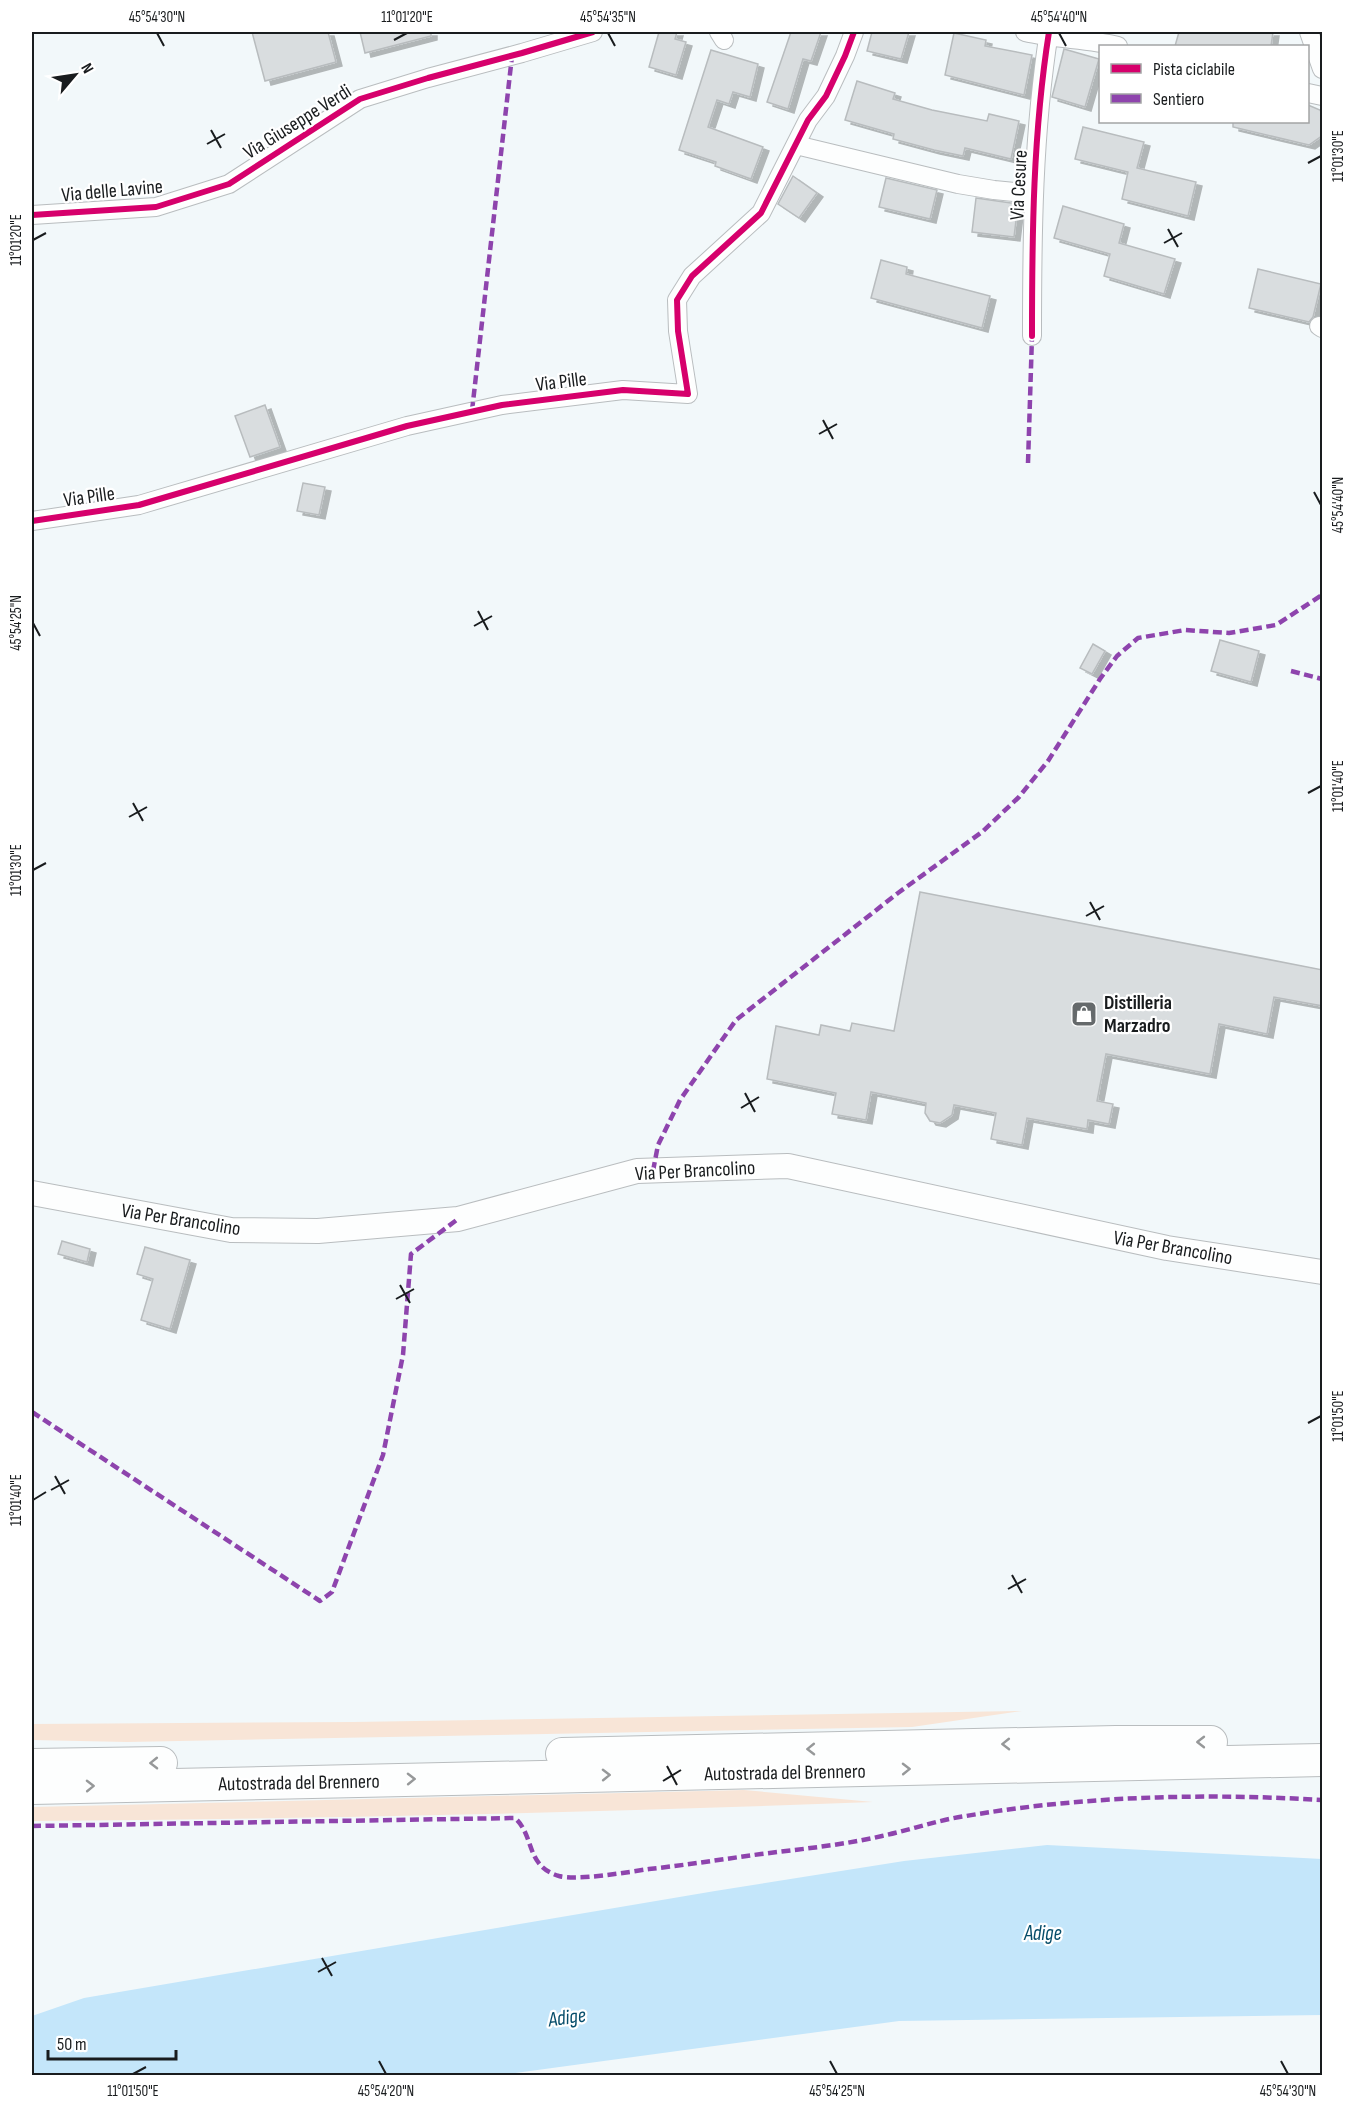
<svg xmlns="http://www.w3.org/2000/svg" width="1354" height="2107" font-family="'Sofia Sans Condensed',sans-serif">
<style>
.green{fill:#f8e5d7}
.water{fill:#c4e6fa}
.building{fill:#d9dddf;stroke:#b8bcbe;stroke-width:1.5;filter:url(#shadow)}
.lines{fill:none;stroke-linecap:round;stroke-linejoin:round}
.street-casing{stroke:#b9bdbf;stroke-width:20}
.secondary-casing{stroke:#b9bdbf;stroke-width:26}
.highway-casing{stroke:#b9bdbf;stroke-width:34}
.street{stroke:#fdfefe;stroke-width:18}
.secondary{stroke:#fdfefe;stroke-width:24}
.highway{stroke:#fdfefe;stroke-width:32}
.quiet{stroke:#8e44ad;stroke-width:4.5;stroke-dasharray:9 4.5;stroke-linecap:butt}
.cycleway-casing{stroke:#fff;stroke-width:10}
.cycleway{stroke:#d6006c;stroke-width:6}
.oneway{stroke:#969899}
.ticks{fill:none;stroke:#191c1e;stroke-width:2}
.labels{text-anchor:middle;stroke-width:4.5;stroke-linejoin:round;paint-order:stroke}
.street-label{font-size:20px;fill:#191c1e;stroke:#fff}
.poi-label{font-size:20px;font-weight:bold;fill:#191c1e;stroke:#fff;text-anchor:start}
.water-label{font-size:21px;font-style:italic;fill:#064d6a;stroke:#fff}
.neatline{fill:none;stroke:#191c1e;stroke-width:2}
.ticks-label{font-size:15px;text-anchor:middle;fill:#191c1e}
</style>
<defs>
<filter id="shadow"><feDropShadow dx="6" dy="4" stdDeviation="0" flood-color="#0004"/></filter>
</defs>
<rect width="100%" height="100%" fill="#f2f8fa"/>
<g class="green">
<path d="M1022 1711 912 1727 127 1742 32 1740V1724L353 1722Z"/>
<path d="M744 1790 873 1802C593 1813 312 1819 32 1821V1807Z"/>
</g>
<path class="water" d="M1047 1845 1322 1859V2015L899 2021 493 2076 32 2075V2016L84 1998 715 1891 904 1861Z"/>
<g class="building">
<path d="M252 32H328L336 62 265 81Z"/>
<path d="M360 32H431V36L365 53Z"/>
<path d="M659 32H677L675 39 686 42 676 75 649 67Z"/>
<path d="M791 32H821L811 61 803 59 788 109 767 102Z"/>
<path d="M872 32H909L901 59 867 51Z"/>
<path d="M1179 32H1273L1271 46H1175Z"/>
<path d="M954 33 986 40 985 46 1032 55 1024 95 945 75Z"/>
<path d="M1064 49 1099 59 1085 107 1052 97Z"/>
<path d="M711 50 758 64 750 97 733 92 729 104 717 100 708 127 763 147 751 179 715 166 716 162 679 150Z"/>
<path d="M857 81 895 93 893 99 932 110 987 121 989 114 1019 121 1011 159 965 148 963 156 934 150 893 139 894 134 845 120Z"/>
<path d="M1308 105 1320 110 1323 116V135L1309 145 1233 127V122H1308Z"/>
<path d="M1083 127 1144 142 1137 168 1196 182 1188 216 1122 199 1128 172 1075 159Z"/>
<path d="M793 176 817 193 799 218 778 204Z"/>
<path d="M886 178 937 190 930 219 879 207Z"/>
<path d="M976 198 1018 204 1014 237 972 232Z"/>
<path d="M1063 206 1124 224 1119 243 1175 259 1164 294 1104 276 1110 254 1054 238Z"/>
<path d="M881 260 907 267 906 274 990 296 982 328 871 298Z"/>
<path d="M1258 269 1321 284 1313 317 1309 322 1249 308Z"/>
<path d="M265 405 280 447 250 457 235 416Z"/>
<path d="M303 483 325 487 319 515 297 511Z"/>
<path d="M1220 640 1259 651 1251 682 1211 671Z"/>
<path d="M1093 644 1105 651 1092 674 1080 668Z"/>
<path d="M920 892 1323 970V1006L1274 997 1267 1034 1219 1024 1210 1074 1106 1054 1097 1101 1113 1104 1109 1124 1088 1120 1087 1129 1027 1118 1022 1145 991 1139 996 1113 954 1105 952 1115 940 1123 930 1121 925 1113 926 1103 871 1092 866 1120 832 1114 836 1093 767 1079 776 1026 819 1035 821 1025 850 1031 852 1023 894 1031Z"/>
<path d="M62 1241 90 1249 87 1262 58 1254Z"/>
<path d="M145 1247 190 1260 170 1329 141 1320 153 1279 137 1274Z"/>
</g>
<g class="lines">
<g class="street-casing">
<g id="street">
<path d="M719 32 724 40"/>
<path d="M1025 32C1055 39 1087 39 1118 46"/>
<path d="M1309 32 1322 69"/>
<path d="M1308 93 1322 96"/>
<path d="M796 145 958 184 994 190 1034 194"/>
<path d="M32 215 156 207 229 184 360 99 428 78 522 53 593 32"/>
<path d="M1319 326 1322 328"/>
<path d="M1032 336C1032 234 1033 133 1049 32"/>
<path d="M32 521 139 505 407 426 502 405 623 390 688 394 678 331 677 300 692 276 761 213 808 120 826 96 845 56 854 32"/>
</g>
</g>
<g class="secondary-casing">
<path id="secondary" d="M32 1193 231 1230 318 1231 458 1219 637 1171 788 1166 1167 1248 1322 1272"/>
</g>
<g class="highway-casing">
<g id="highway">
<path d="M562 1754 1116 1742H1211"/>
<path d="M32 1765 161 1763"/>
<path d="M32 1788 1322 1760"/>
</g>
</g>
<use href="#street" class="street"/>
<use href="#secondary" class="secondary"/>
<use href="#highway" class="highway"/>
<g class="quiet">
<path d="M472 411 512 56"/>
<path d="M1028 463 1032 336"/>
<path d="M1291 671 1322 679"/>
<path d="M653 1171 658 1145 680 1100 736 1020 898 893 982 832 1019 797 1048 761 1100 679 1117 656 1138 638 1185 630 1229 633 1276 625 1322 595"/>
<path d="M32 1412 320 1601 332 1592 383 1455 403 1355 411 1254 458 1219"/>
<path d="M32 1826 515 1818C535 1836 525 1866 559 1876 578 1881 628 1872 649 1869 687 1865 724 1859 761 1854 802 1849 843 1845 882 1836 910 1830 938 1820 966 1816 1083 1796 1204 1793 1322 1800"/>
</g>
<g class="cycleway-casing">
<g id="cycleway">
<path d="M32 215 156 207 229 184 360 99 428 78 522 53 593 32"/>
<path d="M1032 336C1032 234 1033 133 1049 32"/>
<path d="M32 521 139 505 407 426 502 405 623 390 688 394 678 331 677 300 692 276 761 213 808 120 826 96 845 56 854 32"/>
</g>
</g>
<use href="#cycleway" class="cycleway"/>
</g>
<defs><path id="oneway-chevron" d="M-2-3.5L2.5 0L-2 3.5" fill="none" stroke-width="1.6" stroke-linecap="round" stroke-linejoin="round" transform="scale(1.5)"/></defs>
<g class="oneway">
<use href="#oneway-chevron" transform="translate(1201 1742) rotate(180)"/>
<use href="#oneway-chevron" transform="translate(1006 1744) rotate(179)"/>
<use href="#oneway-chevron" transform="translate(811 1749) rotate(179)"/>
<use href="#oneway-chevron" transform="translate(154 1763) rotate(179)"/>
<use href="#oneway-chevron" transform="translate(906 1769) rotate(-1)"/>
<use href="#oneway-chevron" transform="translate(606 1775) rotate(-1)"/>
<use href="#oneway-chevron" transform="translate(411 1779) rotate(-1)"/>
<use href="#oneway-chevron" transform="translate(90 1786) rotate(-1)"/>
</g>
<path class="ticks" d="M157 33 164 46M608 33 615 46M1059 33 1066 46M394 40 407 33M211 130 221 148M207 144 225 134M1308 163 1321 156M1168 229 1178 247M33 240 46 233M1164 243 1182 233M823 420 833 439M819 434 837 424M1314 492 1321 505M478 611 488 630M33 623 40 636M474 626 492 616M1308 793 1321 786M133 803 143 821M129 817 147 807M33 870 46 863M1090 902 1100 920M1086 916 1104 906M745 1093 755 1112M741 1108 759 1097M400 1285 410 1303M396 1299 414 1289M1308 1423 1321 1416M55 1476 65 1494M51 1490 69 1480M33 1500 46 1492M1012 1575 1022 1593M1008 1589 1026 1579M667 1766 677 1785M663 1781 681 1770M322 1958 332 1976M318 1972 336 1962M379 2061 386 2074M830 2061 837 2074M1281 2061 1288 2074M133 2074 146 2067"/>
<defs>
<g id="shop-square" transform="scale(1.35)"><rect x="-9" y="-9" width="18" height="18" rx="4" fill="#65696b" stroke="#fff"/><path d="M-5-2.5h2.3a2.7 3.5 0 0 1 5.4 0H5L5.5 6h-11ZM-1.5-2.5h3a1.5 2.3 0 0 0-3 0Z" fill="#fff"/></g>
</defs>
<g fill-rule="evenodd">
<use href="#shop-square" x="1084" y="1014"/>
</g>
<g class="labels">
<g class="street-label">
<text transform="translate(297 121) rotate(-32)" y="7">Via Giuseppe Verdi</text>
<text transform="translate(1018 185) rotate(-87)" y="7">Via Cesure</text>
<text transform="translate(112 190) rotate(-5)" y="7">Via delle Lavine</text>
<text transform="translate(561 381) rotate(-7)" y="7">Via Pille</text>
<text transform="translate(89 496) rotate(-8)" y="7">Via Pille</text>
<text transform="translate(695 1170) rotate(-3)" y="7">Via Per Brancolino</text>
<text transform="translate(181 1219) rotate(9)" y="7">Via Per Brancolino</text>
<text transform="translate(1173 1247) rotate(10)" y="7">Via Per Brancolino</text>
<text transform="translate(785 1772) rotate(-1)" y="7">Autostrada del Brennero</text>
<text transform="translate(299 1782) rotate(-1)" y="7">Autostrada del Brennero</text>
</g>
<g class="poi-label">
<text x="1104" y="1009">Distilleria<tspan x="1104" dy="23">Marzadro</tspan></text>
</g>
<g class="water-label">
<text x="1043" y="1940">Adige</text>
<text transform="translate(567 2017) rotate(-8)" y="7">Adige</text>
</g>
</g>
<rect width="1354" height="2107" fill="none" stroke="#ffffff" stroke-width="66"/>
<rect x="1099" y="45" width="210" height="78" fill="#ffffff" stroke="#a3a4a5" stroke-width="1.5"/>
<rect x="1111" y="64" width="30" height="9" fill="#d6006c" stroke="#a3a4a5" stroke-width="1.5"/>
<text x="1153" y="75" font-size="18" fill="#191c1e">Pista ciclabile</text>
<rect x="1111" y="94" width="30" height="9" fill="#8e44ad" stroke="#a3a4a5" stroke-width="1.5"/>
<text x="1153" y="105" font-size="18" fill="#191c1e">Sentiero</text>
<g transform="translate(75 75) rotate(61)" stroke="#ffffff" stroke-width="4.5" paint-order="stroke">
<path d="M0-4.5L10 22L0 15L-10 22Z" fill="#191c1e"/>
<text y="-9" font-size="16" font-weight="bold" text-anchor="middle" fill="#191c1e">N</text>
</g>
<path d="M48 2050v9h128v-9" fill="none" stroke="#191c1e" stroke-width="3"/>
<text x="57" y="2050" font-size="18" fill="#191c1e" stroke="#ffffff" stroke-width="4.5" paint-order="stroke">50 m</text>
<rect x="33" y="33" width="1288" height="2041" class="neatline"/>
<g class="ticks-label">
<text x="157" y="22">45°54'30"N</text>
<text x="407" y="22">11°01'20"E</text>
<text x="608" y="22">45°54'35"N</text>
<text x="1059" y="22">45°54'40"N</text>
<text transform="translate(1338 156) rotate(-90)" y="5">11°01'30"E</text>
<text transform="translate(16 240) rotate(-90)" y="5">11°01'20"E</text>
<text transform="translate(1338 505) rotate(-90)" y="5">45°54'40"N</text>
<text transform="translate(16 623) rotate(-90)" y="5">45°54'25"N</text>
<text transform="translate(1338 786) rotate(-90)" y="5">11°01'40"E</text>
<text transform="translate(16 870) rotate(-90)" y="5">11°01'30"E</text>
<text transform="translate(1338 1416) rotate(-90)" y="5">11°01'50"E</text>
<text transform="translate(16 1500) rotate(-90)" y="5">11°01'40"E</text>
<text x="133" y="2096">11°01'50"E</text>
<text x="386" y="2096">45°54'20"N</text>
<text x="837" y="2096">45°54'25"N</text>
<text x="1288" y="2096">45°54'30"N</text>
</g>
</svg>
